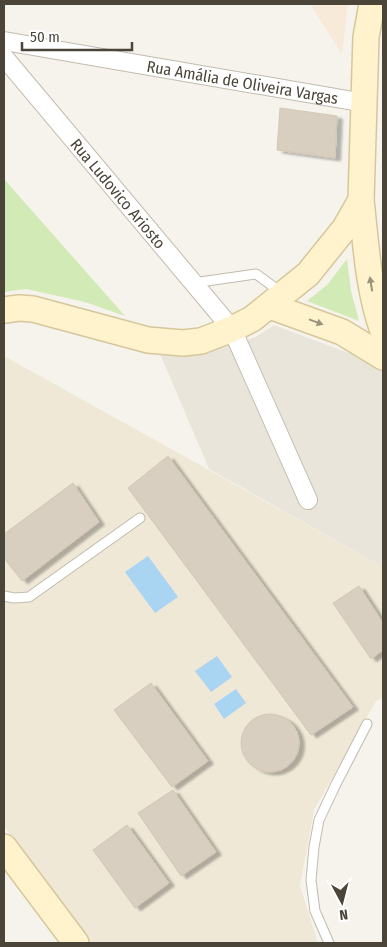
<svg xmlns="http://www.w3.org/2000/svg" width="387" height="947" font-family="'Fira Sans Condensed',sans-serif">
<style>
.residential{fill:#eae5da}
.commercial{fill:#f7ead8}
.education{fill:#efe8d6}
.green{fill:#d2eab5}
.water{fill:#a9d4f2}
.building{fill:#d8cfc1;stroke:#d3c7b4;filter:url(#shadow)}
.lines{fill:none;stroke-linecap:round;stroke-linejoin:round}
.lane-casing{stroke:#c2bbae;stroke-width:11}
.street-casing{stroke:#c2bbae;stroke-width:20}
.secondary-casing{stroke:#d6c79b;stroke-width:28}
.lane{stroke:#fff;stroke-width:9}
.street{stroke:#fff;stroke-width:18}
.secondary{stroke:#fff3cd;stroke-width:25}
.oneway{fill:#9c937c}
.labels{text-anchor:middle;stroke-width:4;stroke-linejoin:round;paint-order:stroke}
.street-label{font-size:16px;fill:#4b4439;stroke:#fff}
</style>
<defs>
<filter id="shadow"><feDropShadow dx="5.5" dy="3" stdDeviation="1" flood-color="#0004"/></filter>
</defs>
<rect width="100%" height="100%" fill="#f6f3ec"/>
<path class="residential" d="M274 325 383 366V567L209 469 158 349 194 354 227 346 256 337Z"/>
<path class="commercial" d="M310 4H348L342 54Z"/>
<path class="education" d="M4 356 383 567V698L376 701 314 810 300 886 318 943H89L87 939 4 826Z"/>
<g class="green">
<path d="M4 179 125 316 85 302 26 289 4 292Z"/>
<path d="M347 259 351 291 359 321 307 301 327 285Z"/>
</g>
<g class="water">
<path d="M148 556 178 597 155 613 125 572Z"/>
<path d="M217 656 232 677 211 692 195 671Z"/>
<path d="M236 689 246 703 224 719 214 704Z"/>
</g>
<g class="building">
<path d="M280 108 337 116 335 158 277 150Z"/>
<path d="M168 456 353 707 311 735 128 488Z"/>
<path d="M73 483 99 522 22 581 4 558V534Z"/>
<path d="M359 586 383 623V650L371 659 333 603Z"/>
<path d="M151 683 208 761 172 787 114 710Z"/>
<circle cx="270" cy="743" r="29"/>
<path d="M173 790 216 852 181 876 138 813Z"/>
<path d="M127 825 169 883 135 908 93 850Z"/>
</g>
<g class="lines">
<g class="lane-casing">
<g id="lane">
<path d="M193 283 256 274 282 293"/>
<path d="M4 596 14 598 29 597 140 518"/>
<path d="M329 943 315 911 311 880 314 847 319 820 336 784 367 724"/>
</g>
</g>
<g class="street-casing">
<g id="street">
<path id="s1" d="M4 41 365 103"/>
<path id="s2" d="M4 57 232 329 308 500"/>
</g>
</g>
<g class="secondary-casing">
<g id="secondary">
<path d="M361 200C366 244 368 289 383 331"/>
<path d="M270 306 342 332 383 357"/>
<path d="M4 310 19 308 33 309 148 340 183 343 201 341 232 329 252 319 308 274 345 228 361 200 366 37 372 4"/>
<path d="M4 847 76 943"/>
</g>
</g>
<use href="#lane" class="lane"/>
<use href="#street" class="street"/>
<use href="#secondary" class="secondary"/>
</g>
<defs><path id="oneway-solid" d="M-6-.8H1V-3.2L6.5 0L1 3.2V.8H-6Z" transform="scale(1.25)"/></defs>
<g class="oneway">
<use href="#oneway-solid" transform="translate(371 284) rotate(-99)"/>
<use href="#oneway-solid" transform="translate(316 322) rotate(20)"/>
</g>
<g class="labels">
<g class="street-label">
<text dy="6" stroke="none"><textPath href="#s1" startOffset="242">Rua Amália de Oliveira Vargas</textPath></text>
<text dy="6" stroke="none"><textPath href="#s2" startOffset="178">Rua Ludovico Ariosto</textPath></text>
</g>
</g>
<rect width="387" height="947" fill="none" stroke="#4b4439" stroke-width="10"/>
<g transform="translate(342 902) rotate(173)" stroke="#ffffff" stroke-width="4" paint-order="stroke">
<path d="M0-4L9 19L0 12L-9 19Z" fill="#4b4439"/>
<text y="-8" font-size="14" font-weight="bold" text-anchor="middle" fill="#4b4439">N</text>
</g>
<path d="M22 42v8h110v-8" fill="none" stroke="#4b4439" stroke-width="2.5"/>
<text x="30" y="42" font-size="15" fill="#4b4439" stroke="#ffffff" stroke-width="4" paint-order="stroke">50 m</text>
</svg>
